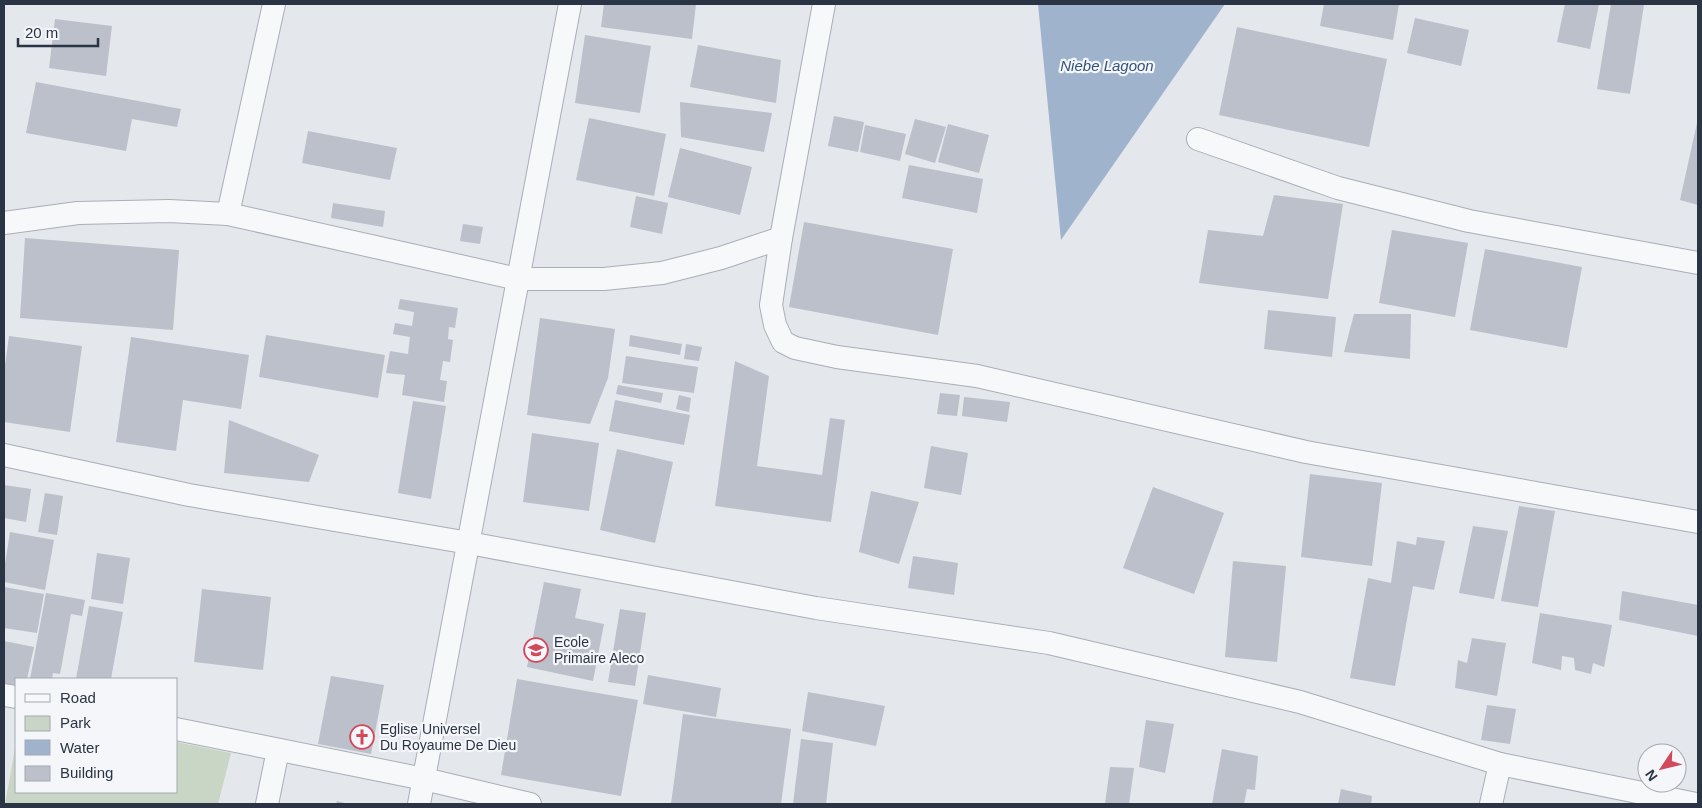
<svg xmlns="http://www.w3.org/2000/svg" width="1702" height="808" font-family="Helvetica,sans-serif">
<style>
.green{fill:#c9d6c5}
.water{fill:#9fb4cc}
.building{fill:#bbc0ca}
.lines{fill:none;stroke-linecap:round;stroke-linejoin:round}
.street-casing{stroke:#a9aeb7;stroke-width:24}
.street{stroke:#f7f8fa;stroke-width:22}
.labels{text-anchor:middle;stroke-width:4.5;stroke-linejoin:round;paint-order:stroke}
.poi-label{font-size:14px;fill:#2b3445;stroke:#f4f6f9;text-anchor:start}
.water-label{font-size:15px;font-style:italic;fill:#34527a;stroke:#f4f6f9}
</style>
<rect width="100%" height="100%" fill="#e4e7ec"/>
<path class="green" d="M176 742 231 753 218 804H5L16 743V792H176Z"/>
<path class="water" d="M1038 4H1225L1061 240Z"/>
<g class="building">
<path d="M604 4H696L692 39 601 27Z"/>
<path d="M1324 4H1399L1393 40 1320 26Z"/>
<path d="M1565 4H1599L1590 49 1557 42Z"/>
<path d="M1611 4 1644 5 1630 94 1597 89Z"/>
<path d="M1415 18 1469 30 1461 66 1407 53Z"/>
<path d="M55 19 112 26 106 76 49 68Z"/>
<path d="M1237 27 1387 59 1369 147 1219 115Z"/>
<path d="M585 35 651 46 640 113 575 103Z"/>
<path d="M698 45 781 60 776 103 690 87Z"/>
<path d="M36 82 181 109 177 127 132 119 126 151 26 133Z"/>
<path d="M680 102 772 113 764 152 681 137Z"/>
<path d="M834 116 864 122 858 152 828 146Z"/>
<path d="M589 118 666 134 654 196 576 180Z"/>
<path d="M915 119 946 127 935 163 905 154Z"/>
<path d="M1697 123H1698V205L1680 200Z"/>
<path d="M948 124 989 135 979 173 938 162Z"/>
<path d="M865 125 906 134 900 161 860 152Z"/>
<path d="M308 131 397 148 390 180 302 163Z"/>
<path d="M680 148 752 167 740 215 668 197Z"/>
<path d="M909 165 983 179 977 213 902 198Z"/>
<path d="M1274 195 1343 204 1328 299 1199 283 1208 230 1263 236Z"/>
<path d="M636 196 668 203 662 234 630 227Z"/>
<path d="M333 203 385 211 383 227 331 218Z"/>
<path d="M804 222 953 249 938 335 789 307Z"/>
<path d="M463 224 483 227 480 244 460 241Z"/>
<path d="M1392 230 1468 243 1455 317 1379 303Z"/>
<path d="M25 238 179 250 173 330 20 318Z"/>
<path d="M1485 249 1582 267 1567 348 1470 330Z"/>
<path d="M400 299 458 308 455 328 449 327 448 339 453 340 450 362 443 361 440 380 447 381 444 402 402 395 405 375 386 373 390 351 408 354 410 337 393 334 395 323 412 326 414 312 398 309Z"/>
<path d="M1268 310 1336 317 1332 357 1264 349Z"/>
<path d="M1354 314H1411L1410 359 1344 352Z"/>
<path d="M540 318 615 329 608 378 590 424 527 415Z"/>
<path d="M266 335 385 355 378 398 259 377Z"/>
<path d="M630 335 682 344 680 355 629 346Z"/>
<path d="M9 336 82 346 70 432 4 422V373Z"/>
<path d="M131 337 249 355 241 409 183 400 176 451 116 442Z"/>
<path d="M686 344 702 347 699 361 684 359Z"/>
<path d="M626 356 698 367 694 393 622 383Z"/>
<path d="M735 361 769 376 757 466 822 475 830 418 845 420 831 522 715 506Z"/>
<path d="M618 385 663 393 661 403 616 394Z"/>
<path d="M940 393 960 395 957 416 937 414Z"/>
<path d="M679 395 691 398 689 412 676 409Z"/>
<path d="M964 397 1010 402 1007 422 962 416Z"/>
<path d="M615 400 690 415 684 445 609 431Z"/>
<path d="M413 401 446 406 431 499 398 493Z"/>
<path d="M229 420 319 455 309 482 224 473Z"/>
<path d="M532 433 599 443 589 511 523 502Z"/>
<path d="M931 446 968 453 961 495 924 488Z"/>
<path d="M617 449 673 462 655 543 600 530Z"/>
<path d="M1310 474 1382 483 1372 566 1301 557Z"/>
<path d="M4 485 31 489 26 522 4 518Z"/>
<path d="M1153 487 1224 513 1194 594 1123 568Z"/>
<path d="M871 491 919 502 899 564 859 552Z"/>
<path d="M45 493 63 496 57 535 38 532Z"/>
<path d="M1519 506 1555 511 1538 607 1501 601Z"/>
<path d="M1473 526 1508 531 1494 599 1459 593Z"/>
<path d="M10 532 54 540 45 590 4 582V570Z"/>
<path d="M1417 537 1445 541 1434 590 1413 586 1395 686 1350 678 1368 578 1391 583 1397 541 1416 545Z"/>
<path d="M97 553 130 558 123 604 91 599Z"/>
<path d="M913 556 958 563 954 595 908 588Z"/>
<path d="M1233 561 1286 566 1277 662 1225 657Z"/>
<path d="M544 582 581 589 575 618 604 624 593 681 527 667Z"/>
<path d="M4 587 44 594 37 633 4 628Z"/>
<path d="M202 589 271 597 263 670 194 662Z"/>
<path d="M1622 591 1698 605V636L1619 620Z"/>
<path d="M46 593 85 600 82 616 71 614 60 674 53 673 52 679H30Z"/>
<path d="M89 606 123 612 111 679H76Z"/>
<path d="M620 609 646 613 635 686 608 682Z"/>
<path d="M1540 613 1612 625 1604 667 1593 663 1591 674 1575 670 1574 658 1562 656 1561 670 1532 663Z"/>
<path d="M1472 638 1506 643 1497 696 1455 688 1458 660 1467 663Z"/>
<path d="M4 641 34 647 27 679H16V686L4 684Z"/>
<path d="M648 675 721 688 716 717 643 704Z"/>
<path d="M331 676 384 685 371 754 318 744Z"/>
<path d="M517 679 638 700 621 796 501 775Z"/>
<path d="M808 692 885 706 876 746 802 731Z"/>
<path d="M1487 705 1516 709 1510 744 1481 740Z"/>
<path d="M683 714 791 729 781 804H671Z"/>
<path d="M1146 720 1174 724 1165 773 1139 767Z"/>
<path d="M801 739 833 743 826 804H793Z"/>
<path d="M1222 749 1258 756 1255 790 1247 789 1244 804H1212Z"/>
<path d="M1110 767 1134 768 1129 804H1105Z"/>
<path d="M1341 789 1372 796 1371 804H1338Z"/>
<path d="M337 801 348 804H336Z"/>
</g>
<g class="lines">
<g class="street-casing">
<g id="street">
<path d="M824 4 781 238 771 305 775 325 783 342 795 348 837 357 977 376 1306 452 1698 522"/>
<path d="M1198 139 1338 188 1469 221 1698 263"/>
<path d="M228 214 274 4"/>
<path d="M4 223 78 213 169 211 228 214 518 279H604L662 273 721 258 781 238"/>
<path d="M4 455 189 495 469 543 816 608 1049 643 1300 702 1500 764 1696 804"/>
<path d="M4 695 16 697"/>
<path d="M176 729 424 779 530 804"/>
<path d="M267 804 278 750"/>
<path d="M419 804 570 4"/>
<path d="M1491 804 1500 764"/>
</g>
</g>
<use href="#street" class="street"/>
</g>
<defs>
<g id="school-ring" transform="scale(1.25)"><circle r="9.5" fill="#f4f6f9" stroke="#d1495b" stroke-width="1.5"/><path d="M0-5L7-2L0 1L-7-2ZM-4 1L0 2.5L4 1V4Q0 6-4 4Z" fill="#d1495b"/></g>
<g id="church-ring" transform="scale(1.25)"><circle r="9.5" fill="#f4f6f9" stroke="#d1495b" stroke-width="1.5"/><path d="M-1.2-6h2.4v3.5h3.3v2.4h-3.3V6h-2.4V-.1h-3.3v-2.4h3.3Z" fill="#d1495b"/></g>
</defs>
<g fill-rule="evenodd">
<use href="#school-ring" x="536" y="650"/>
<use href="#church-ring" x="362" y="737"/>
</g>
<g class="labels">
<g class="poi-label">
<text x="554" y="647">Ecole<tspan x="554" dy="16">Primaire Aleco</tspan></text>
<text x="380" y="734">Eglise Universel<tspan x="380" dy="16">Du Royaume De Dieu</tspan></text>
</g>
<g class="water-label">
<text x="1107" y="71">Niebe Lagoon</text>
</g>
</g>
<rect width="1702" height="808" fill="none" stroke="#2b3445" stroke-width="10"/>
<rect x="15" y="678" width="162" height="115" fill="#f4f6f9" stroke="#a4a8b1"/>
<rect x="25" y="694" width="25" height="8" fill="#f7f8fa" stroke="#a4a8b1"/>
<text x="60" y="703" font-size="15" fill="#2b3445">Road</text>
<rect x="25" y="716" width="25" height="15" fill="#c9d6c5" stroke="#a4a8b1"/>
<text x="60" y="728" font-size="15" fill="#2b3445">Park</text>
<rect x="25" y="740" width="25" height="15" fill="#9fb4cc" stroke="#a4a8b1"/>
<text x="60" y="753" font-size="15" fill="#2b3445">Water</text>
<rect x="25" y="766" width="25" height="15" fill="#bbc0ca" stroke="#a4a8b1"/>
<text x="60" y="778" font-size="15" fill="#2b3445">Building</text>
<g transform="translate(1662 768) rotate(235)"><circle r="24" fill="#f4f6f9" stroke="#a4a8b1"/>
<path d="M0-4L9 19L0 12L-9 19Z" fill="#d1495b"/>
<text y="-8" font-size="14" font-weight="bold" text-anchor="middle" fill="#2b3445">N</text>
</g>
<path d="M18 38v8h80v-8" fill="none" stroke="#2b3445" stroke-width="2.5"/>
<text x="25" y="38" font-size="15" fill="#2b3445" stroke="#f4f6f9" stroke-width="4" paint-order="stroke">20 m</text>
</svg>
